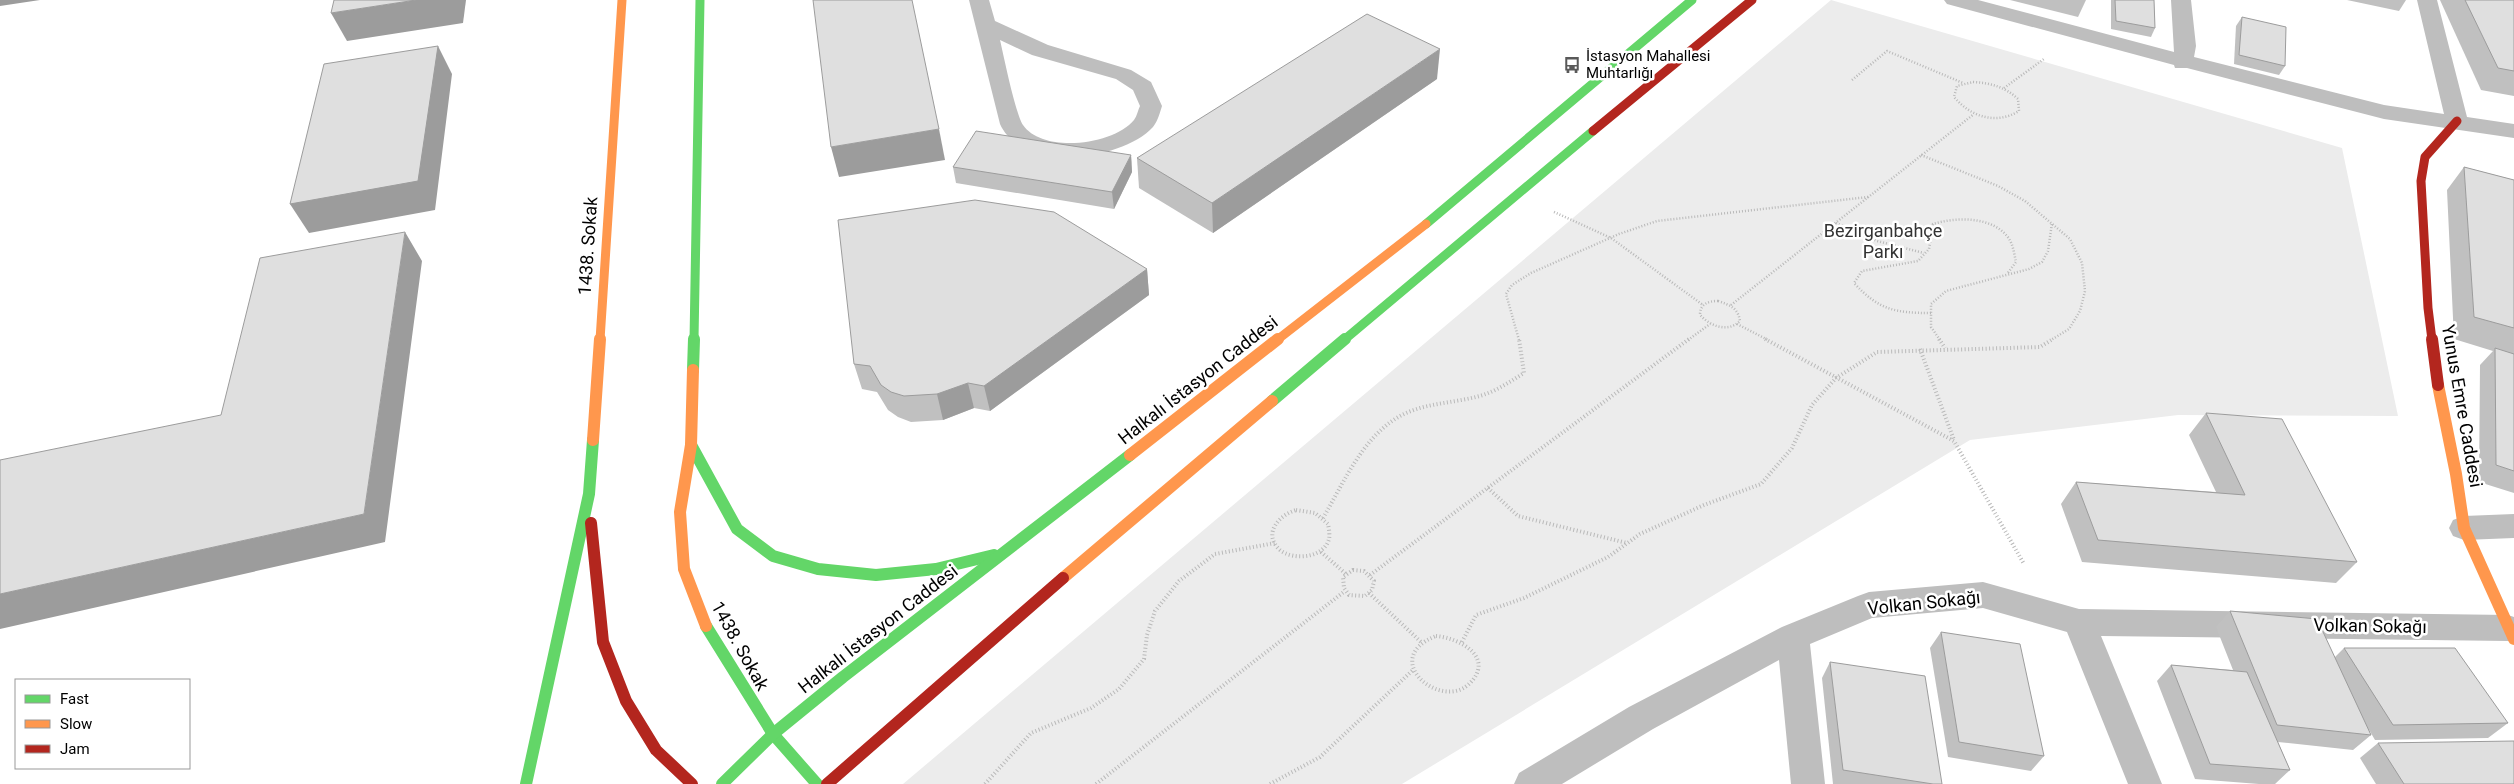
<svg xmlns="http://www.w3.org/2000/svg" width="2514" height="784" font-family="Roboto,sans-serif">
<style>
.green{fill:#ececec}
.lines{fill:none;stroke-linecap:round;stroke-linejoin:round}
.path-far1{stroke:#b9b9b9;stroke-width:2.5;stroke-dasharray:1 2;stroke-linecap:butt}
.path{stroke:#b9b9b9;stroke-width:4;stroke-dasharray:1 2.5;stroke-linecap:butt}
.lane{fill:#bebebe;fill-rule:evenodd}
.street{fill:#bebebe;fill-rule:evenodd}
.fast-far1{stroke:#63d668;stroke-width:9}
.fast{stroke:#63d668;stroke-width:12}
.slow-far1{stroke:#ff974d;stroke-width:9}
.slow{stroke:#ff974d;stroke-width:12}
.jam-far1{stroke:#b3261e;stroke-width:9}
.jam{stroke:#b3261e;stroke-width:12}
.wall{fill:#c0c0c0}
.shaded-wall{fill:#9c9c9c}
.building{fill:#dfdfdf;stroke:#9c9c9c}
.labels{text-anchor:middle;stroke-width:5;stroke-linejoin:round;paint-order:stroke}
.far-poi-label{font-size:15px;fill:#000;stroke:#fff;text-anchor:start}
.park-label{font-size:18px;fill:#333;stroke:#fff}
.street-label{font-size:18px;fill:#000;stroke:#fff}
</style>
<rect width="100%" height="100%" fill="#fff"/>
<path class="green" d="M1831 0 2342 148 2398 416 2178 415 1970 440 1402 784H903Z"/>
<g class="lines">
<g class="path-far1">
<path d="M1852 80 1887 51 1963 83"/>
<path d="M1973 82C1991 83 2005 87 2018 99L2019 111C1996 125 1971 117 1954 97L1957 86Z"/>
<path d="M2004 88 2044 59"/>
<path d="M1921 155 1998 186 2025 201 2070 239 2082 263 2085 291 2080 311 2069 329 2051 340"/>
<path d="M1554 212 1611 238 1703 305"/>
<path d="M1836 223 1877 241 1924 253"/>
<path d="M1718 301C1730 305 1738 308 1740 321 1728 333 1710 326 1700 315 1700 304 1708 301 1718 301Z"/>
<path d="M1731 305 1974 114"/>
<path d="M1931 313C1895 313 1879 310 1854 283L1862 271 1918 261 1929 249 1933 224C1956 217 1990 216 2007 236 2013 243 2014 253 2016 262L2007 274"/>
<path d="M1737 324 1768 340"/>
<path d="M1519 340 1506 294 1512 285 1531 273 1619 234 1657 221 1868 197"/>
<path d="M1688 340 1710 324"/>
<path d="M1940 340 1931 327V304L1946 291 2029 269 2042 262 2048 251 2052 223"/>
</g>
<g class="path">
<path d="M1765 339 1954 441 2024 564"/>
<path d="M1939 339 1945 348"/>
<path d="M1920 349 1954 440"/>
<path d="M1488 488 1518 516 1627 543"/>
<path d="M1296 510 1315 513 1328 524C1329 529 1330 535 1329 539 1324 558 1294 561 1280 550 1262 534 1279 515 1296 510Z"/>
<path d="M1323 518C1343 484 1361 441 1395 419 1421 402 1454 404 1483 395 1498 390 1511 381 1524 373L1519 339"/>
<path d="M1321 552 1346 574"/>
<path d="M1353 570 1364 571 1374 581 1372 590 1365 596 1349 595 1344 588 1343 577Z"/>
<path d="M1370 575 1689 339"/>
<path d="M1369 593 1421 642"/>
<path d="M1436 636C1460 638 1496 658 1469 684 1441 711 1378 659 1436 636Z"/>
<path d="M1462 642 1476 615 1524 598 1608 557 1640 534 1704 505 1761 484 1792 448 1812 405 1836 378 1877 352 2040 347 2053 339"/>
<path d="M985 784 1031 733 1091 708 1119 689 1144 659 1147 635 1155 611 1179 581 1215 554 1275 543"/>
<path d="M1096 784 1345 591"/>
<path d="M1270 784 1320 757 1413 670"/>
</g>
<path class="lane" d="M969 0H989L995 21 1048 45 1131 70 1151 82 1162 106C1160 112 1158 121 1153 127 1122 161 1022 173 1000 124ZM1000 40 1032 55 1116 79 1133 90 1140 106C1138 110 1137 116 1134 120 1114 145 1043 154 1023 125 1015 112 1004 57 1000 40Z"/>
<g class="street">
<path d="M1944 0H1978L2174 52 2171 0H2191L2196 46 2194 57 2384 105 2444 114 2417 0H2437L2467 117 2514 124V138L2384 119 2187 68H2175L2174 65 1947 4Z"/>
<path d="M2514 514V538L2464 540 2453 536 2449 528 2453 520 2464 516Z"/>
<path d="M1983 582 2079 609 2508 615 2514 617V639L2508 641 2101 636 2162 784H2128L2067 632 1983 608 1872 618 1810 644 1825 784H1791L1779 660 1653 729 1562 784H1514L1519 773 1629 707 1782 627 1858 596 1869 592Z"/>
</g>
<g class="fast-far1">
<path d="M1426 224 1692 0"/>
<path d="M694 340 700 0"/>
<path d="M1344 340 1593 131"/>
</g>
<g class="fast">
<path d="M693 370 694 339"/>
<path d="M1272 401 1345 339"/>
<path d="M691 445 737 529 773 556 818 569 876 575 936 569 994 555"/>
<path d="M706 626 773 734 817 784"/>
<path d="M526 784 589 494 593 440"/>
<path d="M722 784 773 734 843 677 1130 455"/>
</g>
<g class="slow-far1">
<path d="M600 340 622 0"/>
<path d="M1277 340 1426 224"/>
</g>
<g class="slow">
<path d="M693 370 691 445 680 512 684 569 706 626"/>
<path d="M2438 385 2456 474 2464 528 2514 639"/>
<path d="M593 440 600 339"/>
<path d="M1130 455 1278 339"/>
<path d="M1063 578 1272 401"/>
</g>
<g class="jam-far1">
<path d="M1593 131 1752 0"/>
<path d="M2432 340 2428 308 2421 181 2425 157 2457 121"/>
</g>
<g class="jam">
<path d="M2432 339 2438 385"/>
<path d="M591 523 603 642 626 701 656 750 692 784"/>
<path d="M827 784 1063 578"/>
</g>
</g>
<g class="wall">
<path d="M2010 0H2086L2078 17Z"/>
<path d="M2111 0H2154L2155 28 2151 37 2111 29Z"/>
<path d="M2347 0H2406L2399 11Z"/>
<path d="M2440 0H2514V96L2481 90Z"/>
<path d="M2242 17 2285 66 2279 75 2234 64 2236 26Z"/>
<path d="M1437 79 1213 233 1139 188 1137 158Z"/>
<path d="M1131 155 1132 172 1114 209 956 183 953 167Z"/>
<path d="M2464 167 2514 180V493L2479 482 2480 365 2493 351 2454 339 2447 190Z"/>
<path d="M1147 269 1149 295 990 411 974 408 943 420 911 422 898 417 888 410 877 392 862 389 854 364Z"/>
<path d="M2206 413 2357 562 2336 583 2082 562 2061 504 2076 482 2216 492 2189 435Z"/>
<path d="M2230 611 2335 657 2344 648 2508 723 2488 738 2375 740 2368 728 2371 735 2353 750 2278 742 2290 770 2275 784H2259L2195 779 2157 681 2171 665 2233 670 2216 627Z"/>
<path d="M1941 632 2044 756 2031 771 1948 757 1930 648Z"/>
<path d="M1830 662 1942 784H1833L1822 678Z"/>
<path d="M2378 743 2514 784H2376L2360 758Z"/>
</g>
<g class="shaded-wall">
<path d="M0 0H40L0 6Z"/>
<path d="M416 0H466L463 23 347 41 331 13Z"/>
<path d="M438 46 452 74 435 210 309 233 290 204Z"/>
<path d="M1440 49 1437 79 1213 233 1212 203Z"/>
<path d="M939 129 945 160 839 177 831 147Z"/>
<path d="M1131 155 1132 172 1114 209 1112 192Z"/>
<path d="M405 232 422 261 385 542 0 629V594L364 514Z"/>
<path d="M1147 269 1149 295 990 411 984 386Z"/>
<path d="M968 383 974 408 943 420 937 394Z"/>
</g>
<g class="building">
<path d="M334 0H416L331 13Z"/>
<path d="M813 0H912L939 129 831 147Z"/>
<path d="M2115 0H2154L2155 28 2116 21Z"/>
<path d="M2465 0H2514V71L2498 68Z"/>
<path d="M1367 14 1440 49 1212 203 1137 158Z"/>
<path d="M2242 17 2286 27 2285 66 2239 55Z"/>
<path d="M438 46 418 181 290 204 324 64Z"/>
<path d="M976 131 1131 155 1112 192 953 167Z"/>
<path d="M2464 167 2514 180V328L2474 317Z"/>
<path d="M975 200 1054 212 1147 269 984 386 968 383 937 394 904 396 891 392 881 385 870 366 854 364 838 220Z"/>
<path d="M405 232 364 514 0 594V460L221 415 260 258Z"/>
<path d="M2495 348 2514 354V471L2496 465Z"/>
<path d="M2206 413 2282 419 2357 562 2098 540 2076 482 2245 495Z"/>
<path d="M2230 611 2317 619 2371 735 2277 725Z"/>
<path d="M1941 632 2020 644 2044 756 1959 742Z"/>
<path d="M2344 648H2455L2508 723 2393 725Z"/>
<path d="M1830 662 1925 676 1942 784H1933L1843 770Z"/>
<path d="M2171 665 2247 672 2290 770 2210 764Z"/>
<path d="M2514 741V784H2404L2378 743Z"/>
</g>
<defs>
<g id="bus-bare" transform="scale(1.35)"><path d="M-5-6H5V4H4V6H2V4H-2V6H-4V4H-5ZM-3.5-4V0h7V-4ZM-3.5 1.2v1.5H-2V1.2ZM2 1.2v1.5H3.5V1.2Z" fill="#595959" stroke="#fff" stroke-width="2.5" paint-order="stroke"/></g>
</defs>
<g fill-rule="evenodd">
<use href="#bus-bare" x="1572" y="65"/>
</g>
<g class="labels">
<g class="far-poi-label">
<text x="1586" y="61">İstasyon Mahallesi<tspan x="1586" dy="17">Muhtarlığı</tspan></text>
</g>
<g class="park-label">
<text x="1883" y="237">Bezirganbahçe<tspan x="1883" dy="21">Parkı</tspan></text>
</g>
<g class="street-label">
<text transform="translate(588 246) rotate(-86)" y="6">1438. Sokak</text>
<text transform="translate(1198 380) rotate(-38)" y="6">Halkalı İstasyon Caddesi</text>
<text transform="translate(2462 406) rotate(80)" y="6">Yunus Emre Caddesi</text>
<text transform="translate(1924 603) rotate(-6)" y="6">Volkan Sokağı</text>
<text transform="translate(2370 626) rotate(1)" y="6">Volkan Sokağı</text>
<text transform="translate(878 629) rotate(-38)" y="6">Halkalı İstasyon Caddesi</text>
<text transform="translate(740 646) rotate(61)" y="6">1438. Sokak</text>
</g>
</g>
<rect x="15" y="679" width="175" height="90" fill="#ffffff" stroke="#999999"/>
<rect x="25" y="695" width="25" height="8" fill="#63d668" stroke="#999999"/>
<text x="60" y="704" font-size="15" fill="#000000">Fast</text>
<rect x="25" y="720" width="25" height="8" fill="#ff974d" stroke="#999999"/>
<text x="60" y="729" font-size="15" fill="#000000">Slow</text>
<rect x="25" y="745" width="25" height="8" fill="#b3261e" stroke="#999999"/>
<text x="60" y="754" font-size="15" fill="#000000">Jam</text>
</svg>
